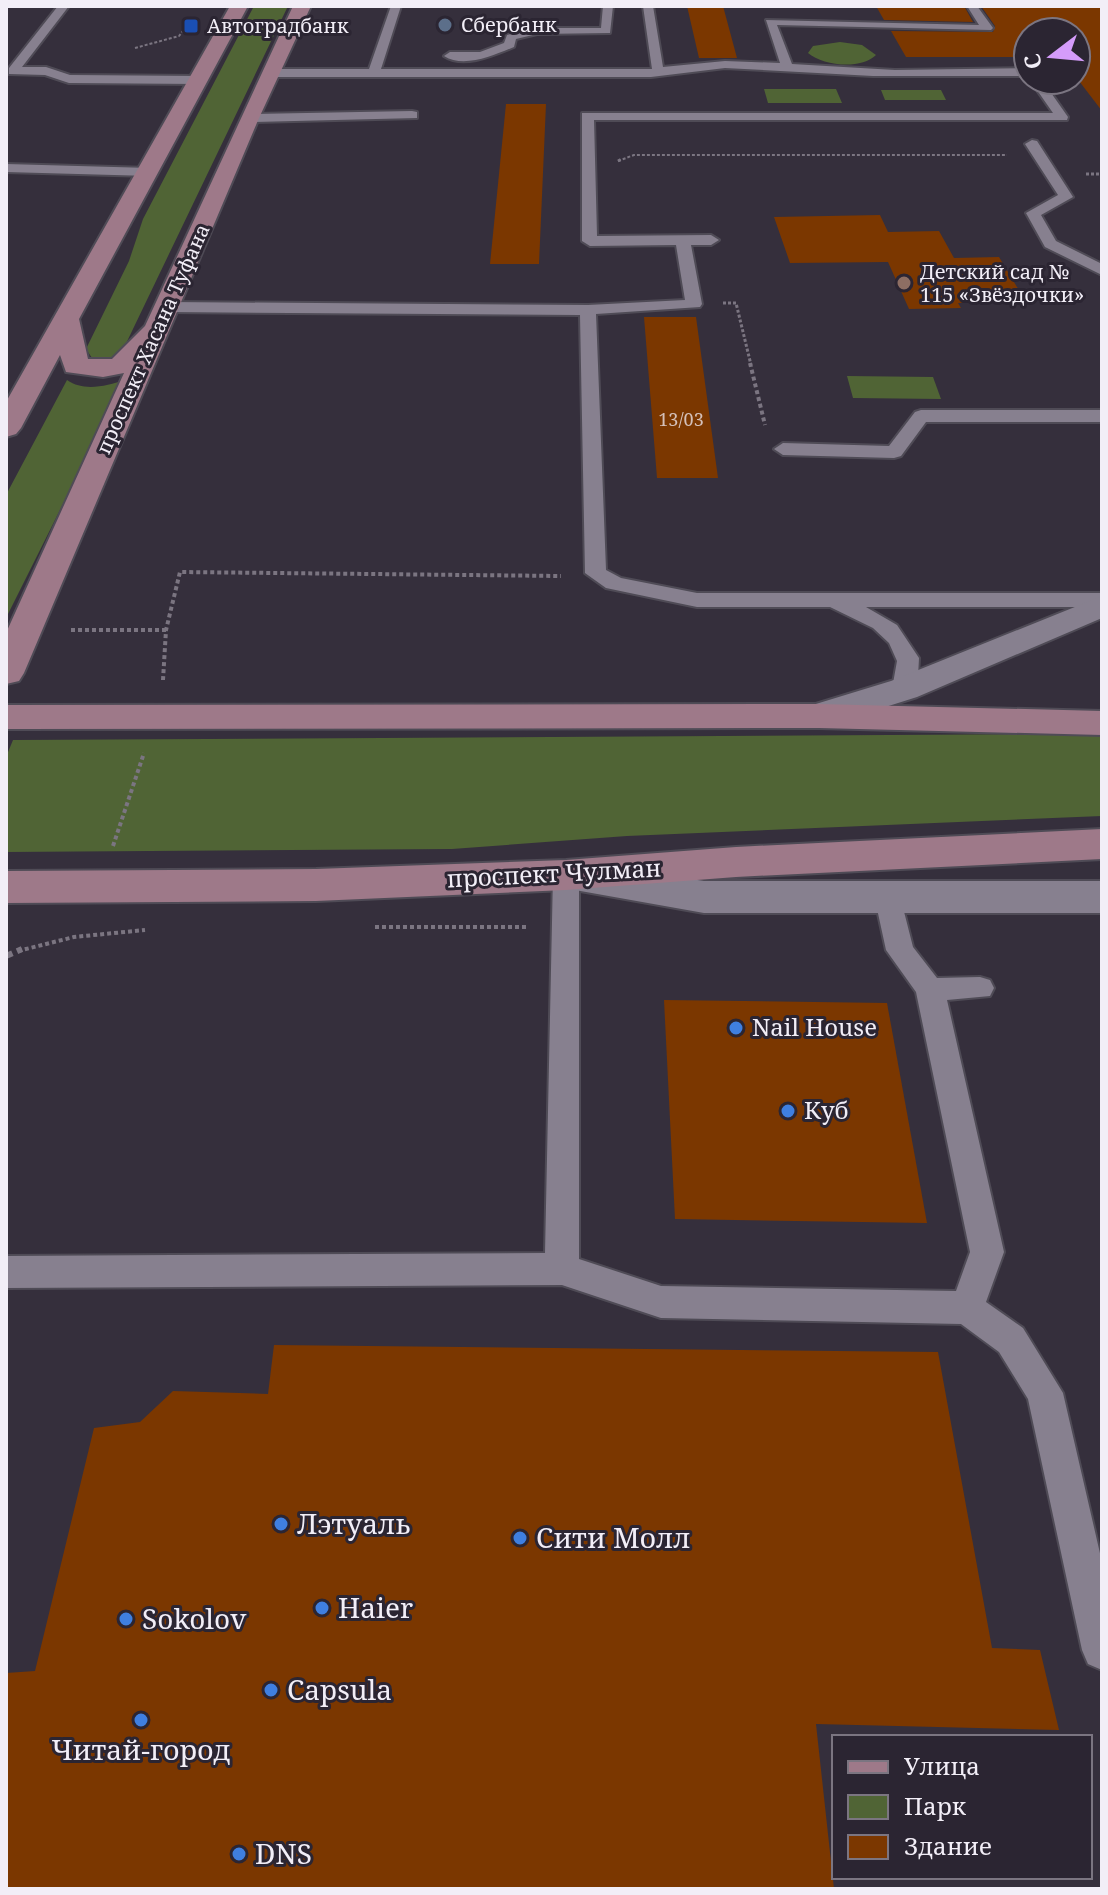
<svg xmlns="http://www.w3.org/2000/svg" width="1108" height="1895" font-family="'Noto Serif',serif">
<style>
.green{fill:#506435}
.building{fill:#7b3700}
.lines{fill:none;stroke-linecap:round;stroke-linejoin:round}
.service-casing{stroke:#4f4b56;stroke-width:4}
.minor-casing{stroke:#4f4b56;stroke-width:4}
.secondary-casing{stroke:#4f4b56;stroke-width:4}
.path-far3{stroke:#7b7581;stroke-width:2;stroke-dasharray:3 2;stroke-linecap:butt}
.path-far2{stroke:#7b7581;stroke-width:3;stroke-dasharray:3 2;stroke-linecap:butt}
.path-far1{stroke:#7b7581;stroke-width:4;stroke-dasharray:4 3;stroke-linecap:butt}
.path{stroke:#7b7581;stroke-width:6;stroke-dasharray:7 5;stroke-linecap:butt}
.service{fill:#87808f;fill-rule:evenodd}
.minor{fill:#87808f;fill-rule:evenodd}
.secondary{fill:#9e7989;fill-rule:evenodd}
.service-dot{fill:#5c6f8a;stroke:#2b2532;stroke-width:3}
.transit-dot{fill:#1a4fb4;stroke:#2b2532;stroke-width:3}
.education-dot{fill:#8d6e63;stroke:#2b2532;stroke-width:3}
.shop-dot{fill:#3f7fe0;stroke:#2b2532;stroke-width:3}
.labels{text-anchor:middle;stroke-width:6;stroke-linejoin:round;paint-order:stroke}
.far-number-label{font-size:18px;fill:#d4c0b9}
.far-poi-label{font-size:20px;fill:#f2eef7;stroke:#2b2532;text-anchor:start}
.far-street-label{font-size:20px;fill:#f2eef7;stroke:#2b2532}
.street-label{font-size:24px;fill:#f2eef7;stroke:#2b2532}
.poi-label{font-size:24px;fill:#f2eef7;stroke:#2b2532;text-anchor:start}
.near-poi-label{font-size:28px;fill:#f2eef7;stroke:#2b2532;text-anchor:start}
</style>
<rect width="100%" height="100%" fill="#352f3c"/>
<g class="green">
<path d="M254 6H288L121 354 111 358H92L86 349 129 261 143 219Z"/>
<path d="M840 42 862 45 876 55C861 70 823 66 808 53L813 46Z"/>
<path d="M764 89H836L842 103H768Z"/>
<path d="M881 90H941L946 100H885Z"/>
<path d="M847 376 933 377 941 399 853 398Z"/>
<path d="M67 380C84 392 106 386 125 380L6 618V495Z"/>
<path d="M1083 734 1102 737V816L627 836 452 849 6 852V757L13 740Z"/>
</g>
<g class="building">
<path d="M687 6H723L737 58H699Z"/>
<path d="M876 6H964L973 22 884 20Z"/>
<path d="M981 6H1102V111L1076 77V32H1028V57H906L891 31 993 32 995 26Z"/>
<path d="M506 104H546L539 264H490Z"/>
<path d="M880 215 888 232 939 231 954 258 999 257 1026 302 958 303 961 308 909 309 888 262 790 263 774 217Z"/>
<path d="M644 317H696L718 478H657Z"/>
<path d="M664 1000 887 1003 927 1223 675 1219Z"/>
<path d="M274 1345 938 1352 992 1648 1040 1650 1059 1730 816 1724 834 1889H6V1673L35 1671 94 1428 140 1422 173 1391 268 1394Z"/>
</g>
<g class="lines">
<g class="service-casing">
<g id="service">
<path d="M58 6H69L22 67H46L70 75 200 76 206 80 200 84 69 83 45 75 9 74V68Z"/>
<path d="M391 6H401L381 69H652L643 6H653L663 67 725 61 780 63 766 20 979 25 967 6H977L993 28 991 30 777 25 792 64 895 70 1028 68V76H873L725 68 651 77H269L263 73 269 69H369Z"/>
<path d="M603 6H613L610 33 537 34 516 39 514 47C494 55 464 69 444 56L450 52H480L504 43 507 35 537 28H601Z"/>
<path d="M1030 80H1042L1068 117 1067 120H594L597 236 711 235 719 240 711 245H691L702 304 700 307 596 314 606 570 621 578 697 593H1102V607H866L897 625 919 658 918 677 912 694H896L892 689 897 661 889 643 873 628 830 607H697L606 588 585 573 580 315 168 312 160 307 168 302 588 305 685 300 676 245 590 246 582 241V113H1053Z"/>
<path d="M412 111 417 112V118L249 122 243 118 249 114Z"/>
<path d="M1032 140 1037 141 1073 197 1041 215 1056 241 1102 264V275L1045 247 1026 213 1058 195 1025 144Z"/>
<path d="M6 164 150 168 157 172 150 176 6 172Z"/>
<path d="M921 410H1102V422H926L901 456 894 458 783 455 774 449 783 443 889 446 915 412Z"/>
<path d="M566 865 575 868 579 875V1259L661 1286 956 1291 970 1252 916 992 886 950 874 895 878 888 888 885 898 888 913 947 937 978 980 977 990 980 994 988 990 996 947 1000 1004 1252 986 1302 1023 1328 1063 1393 1102 1562V1670L1088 1664 1082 1650 1028 1399 999 1352 961 1324 661 1318 562 1285 6 1288V1256L545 1253 553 875 557 868Z"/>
</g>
</g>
<g class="minor-casing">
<g id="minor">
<path d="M1102 596V618L917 697 819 728 806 725 800 716 806 707 891 681Z"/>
<path d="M573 861 704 881H1102V913H704L558 887 552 876 558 865Z"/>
</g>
</g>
<g class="secondary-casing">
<g id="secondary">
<path d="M230 6H248L79 319 88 359H112L145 326 293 6H311L259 118 24 673 19 681 6 684V633L124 373 103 377 66 372 60 355 21 428 16 434 6 437V402Z"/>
<path d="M819 704 1102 711V735L819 728 6 729V705Z"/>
<path d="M1102 829V859L736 877 566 890 316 901 6 903V871L316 869 566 860 736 847Z"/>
</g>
</g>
<g class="path-far3">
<path d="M135 48 179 36 187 26"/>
<path d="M618 161 634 155H1007"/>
</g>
<g class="path-far2">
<path d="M618 161 622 159"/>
<path d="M1086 174H1102"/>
<path d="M723 303H736L751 365"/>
</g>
<g class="path-far1">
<path d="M750 363 765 425"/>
<path d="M71 630H166"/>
<path d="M163 680 166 630 180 572 561 576"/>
<path d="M113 846 144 753"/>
<path d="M375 927H529"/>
<path d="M18 951 74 937 145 930"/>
</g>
<path class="path" d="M6 956 22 949"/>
<use href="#service" class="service"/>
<use href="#minor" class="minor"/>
<use href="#secondary" class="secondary"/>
</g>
<circle class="service-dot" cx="445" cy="25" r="8"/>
<rect class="transit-dot" x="183" y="18" width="16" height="16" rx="4"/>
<circle class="education-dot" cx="904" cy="283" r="8"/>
<g class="shop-dot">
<circle cx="736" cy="1028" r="8"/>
<circle cx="788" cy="1111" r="8"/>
<circle cx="281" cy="1524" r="8"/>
<circle cx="520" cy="1538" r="8"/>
<circle cx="322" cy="1608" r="8"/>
<circle cx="126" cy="1619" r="8"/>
<circle cx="271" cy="1690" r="8"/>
<circle cx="141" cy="1720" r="8"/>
<circle cx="239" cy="1854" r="8"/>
</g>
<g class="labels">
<g class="far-number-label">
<text x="681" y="426">13/03</text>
</g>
<g class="far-poi-label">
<text x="461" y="32">Сбербанк</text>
<text x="207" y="33">Автоградбанк</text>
<text x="920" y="279">Детский сад №<tspan x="920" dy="23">115 «Звёздочки»</tspan></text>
</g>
<g class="far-street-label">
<text transform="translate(153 339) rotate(-66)" y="7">проспект Хасана Туфана</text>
</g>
<g class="street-label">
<text transform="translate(554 874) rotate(-3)" y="8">проспект Чулман</text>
</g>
<g class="poi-label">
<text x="752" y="1036">Nail House</text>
<text x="804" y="1119">Куб</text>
</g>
<g class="near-poi-label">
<text x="297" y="1534">Лэтуаль</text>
<text x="536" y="1548">Сити Молл</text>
<text x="338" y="1618">Haier</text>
<text x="142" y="1629">Sokolov</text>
<text x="287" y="1700">Capsula</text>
<text x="141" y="1760" text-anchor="middle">Читай-город</text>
<text x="255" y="1864">DNS</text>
</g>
</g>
<rect width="1108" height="1895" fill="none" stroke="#f2eef7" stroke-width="16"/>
<rect x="832" y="1735" width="260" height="144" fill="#2b2532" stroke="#7b7581" stroke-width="2"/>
<rect x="848" y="1761" width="40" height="12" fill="#9e7989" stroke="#7b7581" stroke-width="2"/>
<text x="904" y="1775" font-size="24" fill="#f2eef7">Улица</text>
<rect x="848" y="1795" width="40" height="24" fill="#506435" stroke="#7b7581" stroke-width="2"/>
<text x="904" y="1815" font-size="24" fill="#f2eef7">Парк</text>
<rect x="848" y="1835" width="40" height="24" fill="#7b3700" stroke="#7b7581" stroke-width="2"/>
<text x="904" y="1855" font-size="24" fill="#f2eef7">Здание</text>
<g transform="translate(1052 56) rotate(254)"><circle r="38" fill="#2b2532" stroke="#7b7581" stroke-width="2"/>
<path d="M0-6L14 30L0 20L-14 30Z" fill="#d59cfb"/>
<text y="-12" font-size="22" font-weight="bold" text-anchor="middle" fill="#f2eef7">С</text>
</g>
</svg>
